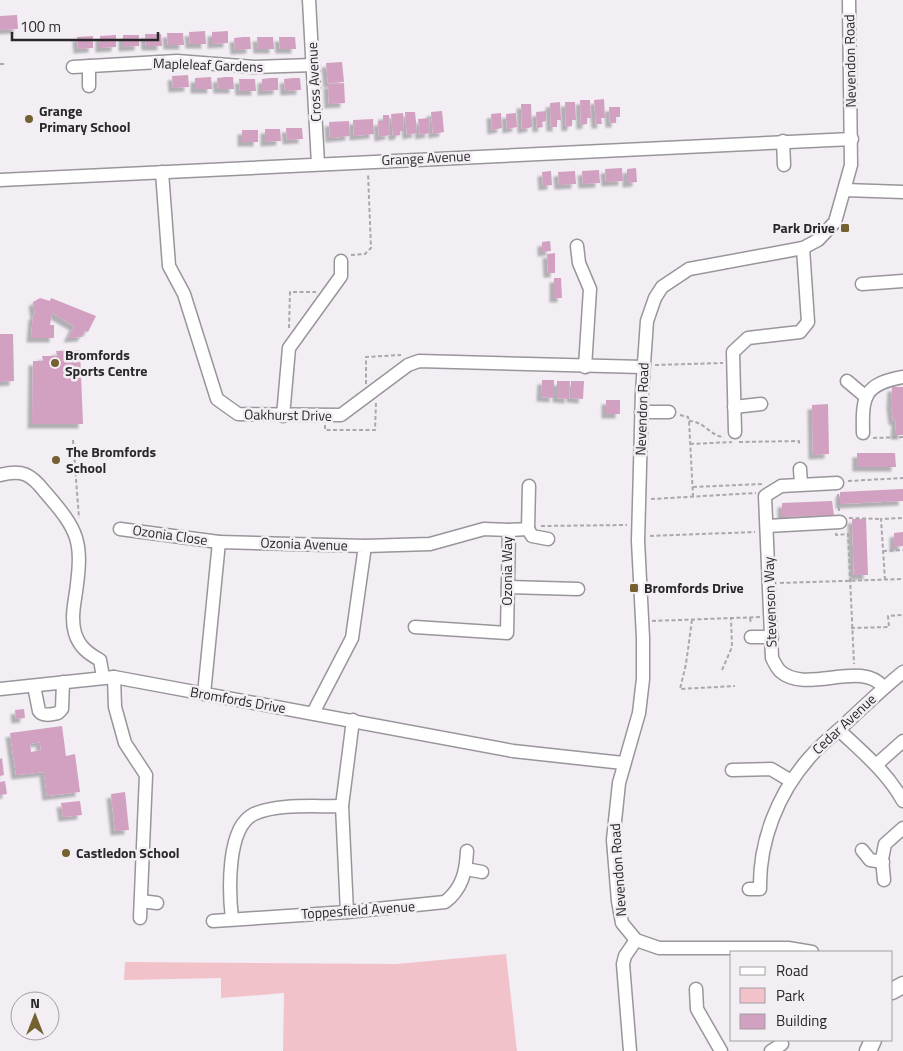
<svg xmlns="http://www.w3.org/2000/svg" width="903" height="1051" font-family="'Titillium Web',sans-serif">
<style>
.green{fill:#f2c2ca}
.building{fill:#d2a0c0;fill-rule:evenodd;filter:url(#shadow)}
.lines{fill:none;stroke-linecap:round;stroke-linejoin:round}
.minor-casing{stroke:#99959b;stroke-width:15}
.major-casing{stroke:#99959b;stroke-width:19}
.path{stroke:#aba7ac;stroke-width:2;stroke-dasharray:4 2.5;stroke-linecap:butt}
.minor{stroke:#fff;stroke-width:12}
.major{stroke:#fff;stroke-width:16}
.poi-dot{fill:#75602f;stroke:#f2eef4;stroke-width:2}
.labels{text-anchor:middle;stroke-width:5;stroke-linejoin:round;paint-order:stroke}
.street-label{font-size:14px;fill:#29272a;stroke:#f2eef4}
.poi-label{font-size:14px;font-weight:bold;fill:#29272a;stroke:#f2eef4;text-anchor:start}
</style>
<defs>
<filter id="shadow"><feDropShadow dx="-4.5" dy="4.5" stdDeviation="1" flood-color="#0004"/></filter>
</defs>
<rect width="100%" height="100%" fill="#f2eef4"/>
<path class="green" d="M506 954 517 1051H283L284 993 221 998V978L124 980 125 962 396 964Z"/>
<g class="building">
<path d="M17 15 18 29 0 30V16Z"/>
<path d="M205 31 206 44H190L189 32Z"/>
<path d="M228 31V43L212 44V32Z"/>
<path d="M167 33H183L184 45H168Z"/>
<path d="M145 34H161L162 46H146Z"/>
<path d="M116 35V47L100 48V36Z"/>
<path d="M123 35H139V46L123 47Z"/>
<path d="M93 36V48L78 49 77 37Z"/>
<path d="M243 37H250L251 49 235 50 234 38Z"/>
<path d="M257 37H273L274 49H258Z"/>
<path d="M279 37H295L296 49H280Z"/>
<path d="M342 62 344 82 328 83 326 63Z"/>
<path d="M188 75 189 87 173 88 172 76Z"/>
<path d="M211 77 212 89H195V78Z"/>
<path d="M225 77H233L234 89H218L217 78Z"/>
<path d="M270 78H278V90L262 91V79Z"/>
<path d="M293 78H300L301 90 285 91 284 79Z"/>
<path d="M239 79H255L256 91H240Z"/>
<path d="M344 83 345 103 329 104 328 84Z"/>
<path d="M604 99 605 118H601L602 124H596L594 100Z"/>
<path d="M580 100H590L591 118H587V124L581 125Z"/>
<path d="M560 102 561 120H557V127H551L550 103Z"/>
<path d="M565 102H575L576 120H572V126L566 127Z"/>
<path d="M521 104H531L532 127 528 128 522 129Z"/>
<path d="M609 107H620V117H616V123H610Z"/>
<path d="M442 111 444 132 433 134 431 112Z"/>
<path d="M546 111V121L542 122 543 127 537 128 536 112Z"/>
<path d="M405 112H415L417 133 407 135Z"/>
<path d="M403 113 404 131H400V135L393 136 391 114Z"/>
<path d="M501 113 502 128 492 130 491 114Z"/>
<path d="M516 113 517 127 507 129 506 114Z"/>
<path d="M383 115H389L390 135 379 137 378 121H383Z"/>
<path d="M429 118 430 133 420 135 418 119Z"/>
<path d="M373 119 374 134 354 136 353 120Z"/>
<path d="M349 121 350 136 330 138 329 122Z"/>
<path d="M286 128H302L303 139 287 140Z"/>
<path d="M265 129H280L281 141 265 142Z"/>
<rect x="242" y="130" width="16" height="12"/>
<path d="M622 168 623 181 606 182 605 169Z"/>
<path d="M636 168 637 182 627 183V169Z"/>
<path d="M599 170 600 183 583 184 582 171Z"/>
<path d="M551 171 552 185 543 186 542 172Z"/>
<path d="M575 171 576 184 559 185 558 172Z"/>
<path d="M550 241 551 251 542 252V242Z"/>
<path d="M555 253V273H548L547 254Z"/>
<path d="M554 278H561L562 298H554Z"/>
<path d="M40 298 50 301 51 298 96 316 88 332 85 331 82 337 68 338 74 326 52 313 50 325H54V338H31L33 315H35L33 302Z"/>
<path d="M0 334H13L14 381 0 382Z"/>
<path d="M80 350 83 424H32L33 361H43L42 356H57L56 351Z"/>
<path d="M542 380H554V398L541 397Z"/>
<path d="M557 381H570L569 399 557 398Z"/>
<path d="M571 381H584L583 399 571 398Z"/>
<path d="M892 387H903V435H895L896 421 893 420 891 405Z"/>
<rect x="606" y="400" width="14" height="14"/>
<path d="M828 404 829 454 813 455 812 405Z"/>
<path d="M857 453H895L896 467H857Z"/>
<path d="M903 489V501L840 504V492Z"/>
<path d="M832 501 834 515 782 517V503Z"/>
<path d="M852 519H866L868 575H854Z"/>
<path d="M903 532V546L894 547V533Z"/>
<path d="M24 709 25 718 16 719 15 710Z"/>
<path d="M62 726 66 756 75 754 80 792 47 796 44 772 16 775 10 733ZM40 742 41 750 31 752 30 744Z"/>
<path d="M2 758 4 775 0 776V759Z"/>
<path d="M5 781 7 794 0 795V782Z"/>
<path d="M125 792 129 830 115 831 111 794Z"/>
<path d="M80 801 82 815 63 817 61 803Z"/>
</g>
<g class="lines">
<g class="minor-casing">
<g id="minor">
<path d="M309 0 318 164"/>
<path d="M89 66V86"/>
<path d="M73 67 177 61 254 67 313 65"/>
<path d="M783 141 784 165"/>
<path d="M162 172 169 266 184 294 217 399 238 414 341 415 408 365 419 361 643 367"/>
<path d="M0 180 852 139"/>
<path d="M845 190 903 192"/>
<path d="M577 246 579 263 590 289 585 367"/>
<path d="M862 284 903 281"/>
<path d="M847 381 866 397"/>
<path d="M734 407 761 404"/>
<path d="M641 412H669"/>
<path d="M283 416 289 348 341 276V261"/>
<path d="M735 432 733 352 748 338 800 332 808 322 803 248"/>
<path d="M863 433C862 396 864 384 903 377"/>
<path d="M800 469 801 484"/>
<path d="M0 475C22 469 31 474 45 492 79 531 83 541 76 592 74 605 71 620 75 633 79 647 89 654 100 660L103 677"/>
<path d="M837 483 781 486 765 496 772 658C774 662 777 668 780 671 806 695 862 659 883 687"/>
<path d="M767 526 840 522"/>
<path d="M120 529 219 542"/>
<path d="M528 529 532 536 548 539"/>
<path d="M509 530 528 529 529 486"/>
<path d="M365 546 430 544 484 529 509 530 507 633 415 627"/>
<path d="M508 587 578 589"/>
<path d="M751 637H772"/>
<path d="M114 677 115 707 125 743 146 775 140 918"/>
<path d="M34 686 39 711C43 717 52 714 58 713L62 709 63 682"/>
<path d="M0 689 114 677 513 751 623 763"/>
<path d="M204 694 219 542 365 546 352 638 313 713"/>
<path d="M839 730C862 752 887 772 903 801"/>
<path d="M876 765 903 741"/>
<path d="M732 770 771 769 791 781"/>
<path d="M862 850 870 860 883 862"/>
<path d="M466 869 482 872"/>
<path d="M884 880 882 859 885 844 903 828"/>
<path d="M749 889H760C759 841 778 793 810 757 820 745 832 736 843 726 863 707 882 689 903 672"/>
<path d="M141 901 157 903"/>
<path d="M347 912 342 806 353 720"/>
<path d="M232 919C229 893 226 827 254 814 279 803 315 807 342 806"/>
<path d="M213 921 347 912 445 902C462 889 466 872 467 851"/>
<path d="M812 952 788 948H659L636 940 622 923 618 901 613 840 619 783 639 713 643 679V638L638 541 642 392 647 321 655 298 662 287 689 269 803 248 818 240 835 222 851 165 849 0"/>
<path d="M696 989 697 1009 721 1051"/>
<path d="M630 1051 623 964 625 956 636 940"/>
<path d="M771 1051 782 1044"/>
</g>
</g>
<g class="major-casing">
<g id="major">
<path d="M892 991 903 985"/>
<path d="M868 1051 873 1040"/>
</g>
</g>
<g class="path">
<path d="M0 64H5"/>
<path d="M351 255 365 254 371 248 368 173"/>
<path d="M289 328 290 292H316"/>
<path d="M655 365 723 363"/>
<path d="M366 384V357L401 355"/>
<path d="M680 415 688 417 689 421 693 496"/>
<path d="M689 421C704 421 710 436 724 437"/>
<path d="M325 425V430H375L376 402"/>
<path d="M873 438 903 437"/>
<path d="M73 440 79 518"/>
<path d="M739 442 799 441V446"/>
<path d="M690 444 732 442"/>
<path d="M848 481 903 478"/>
<path d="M693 487 762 484"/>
<path d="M838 494 839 512"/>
<path d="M651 499 756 493"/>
<path d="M849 518 881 519"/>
<path d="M541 526 627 525"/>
<path d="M836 533V535L848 534 854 664"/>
<path d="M650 536 755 532"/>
<path d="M883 551 903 550"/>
<path d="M885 580 881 519 903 518"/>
<path d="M780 583 903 579"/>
<path d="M750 618 751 624"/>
<path d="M692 620 686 664 680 689 735 686"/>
<path d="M652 621 760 617"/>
<path d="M851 628 889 627 888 616 903 615"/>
<path d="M722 670 732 647 731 618"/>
</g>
<use href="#minor" class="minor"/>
<use href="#major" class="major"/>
</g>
<g class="poi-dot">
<circle cx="29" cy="119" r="5"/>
<rect x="840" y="223" width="10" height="10" rx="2.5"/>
<circle cx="55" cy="363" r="5"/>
<circle cx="56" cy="460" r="5"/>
<rect x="629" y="583" width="10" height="10" rx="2.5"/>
<circle cx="66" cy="853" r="5"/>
</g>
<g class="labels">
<g class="street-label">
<text transform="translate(850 61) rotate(-91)" y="5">Nevendon Road</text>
<text transform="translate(208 65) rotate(2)" y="5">Mapleleaf Gardens</text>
<text transform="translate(314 82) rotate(-93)" y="5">Cross Avenue</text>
<text transform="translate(426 158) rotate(-3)" y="5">Grange Avenue</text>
<text transform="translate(642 409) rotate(-88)" y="5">Nevendon Road</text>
<text transform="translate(288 415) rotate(1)" y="5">Oakhurst Drive</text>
<text transform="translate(170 535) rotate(8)" y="5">Ozonia Close</text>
<text transform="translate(304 544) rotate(2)" y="5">Ozonia Avenue</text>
<text transform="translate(507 571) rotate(-90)" y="5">Ozonia Way</text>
<text transform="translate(770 602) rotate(-92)" y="5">Stevenson Way</text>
<text transform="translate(238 700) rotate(10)" y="5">Bromfords Drive</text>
<text transform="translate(844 724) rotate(-43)" y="5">Cedar Avenue</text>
<text transform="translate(618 870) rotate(-94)" y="5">Nevendon Road</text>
<text transform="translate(358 910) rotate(-4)" y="5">Toppesfield Avenue</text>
</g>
<g class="poi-label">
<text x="39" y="116">Grange<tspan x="39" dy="16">Primary School</tspan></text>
<text x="835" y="233" text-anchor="end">Park Drive</text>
<text x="65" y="360">Bromfords<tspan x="65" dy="16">Sports Centre</tspan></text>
<text x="66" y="457">The Bromfords<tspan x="66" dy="16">School</tspan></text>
<text x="644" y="593">Bromfords Drive</text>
<text x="76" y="858">Castledon School</text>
</g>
</g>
<rect x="730" y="951" width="162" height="90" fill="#f2eef4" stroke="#a29ea3"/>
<rect x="740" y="967" width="25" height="8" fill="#ffffff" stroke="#a29ea3"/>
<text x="776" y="976" font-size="15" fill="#29272a">Road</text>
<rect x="740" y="988" width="25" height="15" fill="#f2c2ca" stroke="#a29ea3"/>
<text x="776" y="1001" font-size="15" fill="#29272a">Park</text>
<rect x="740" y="1014" width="25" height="15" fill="#d2a0c0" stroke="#a29ea3"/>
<text x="776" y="1026" font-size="15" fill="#29272a">Building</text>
<g transform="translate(35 1016)"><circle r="24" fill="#f2eef4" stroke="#a29ea3"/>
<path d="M0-4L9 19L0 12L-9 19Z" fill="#75602f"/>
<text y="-8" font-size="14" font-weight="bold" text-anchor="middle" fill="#29272a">N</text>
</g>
<path d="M12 32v8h146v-8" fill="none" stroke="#29272a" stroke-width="2.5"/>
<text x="20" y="32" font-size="15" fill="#29272a" stroke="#f2eef4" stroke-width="4" paint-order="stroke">100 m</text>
</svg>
